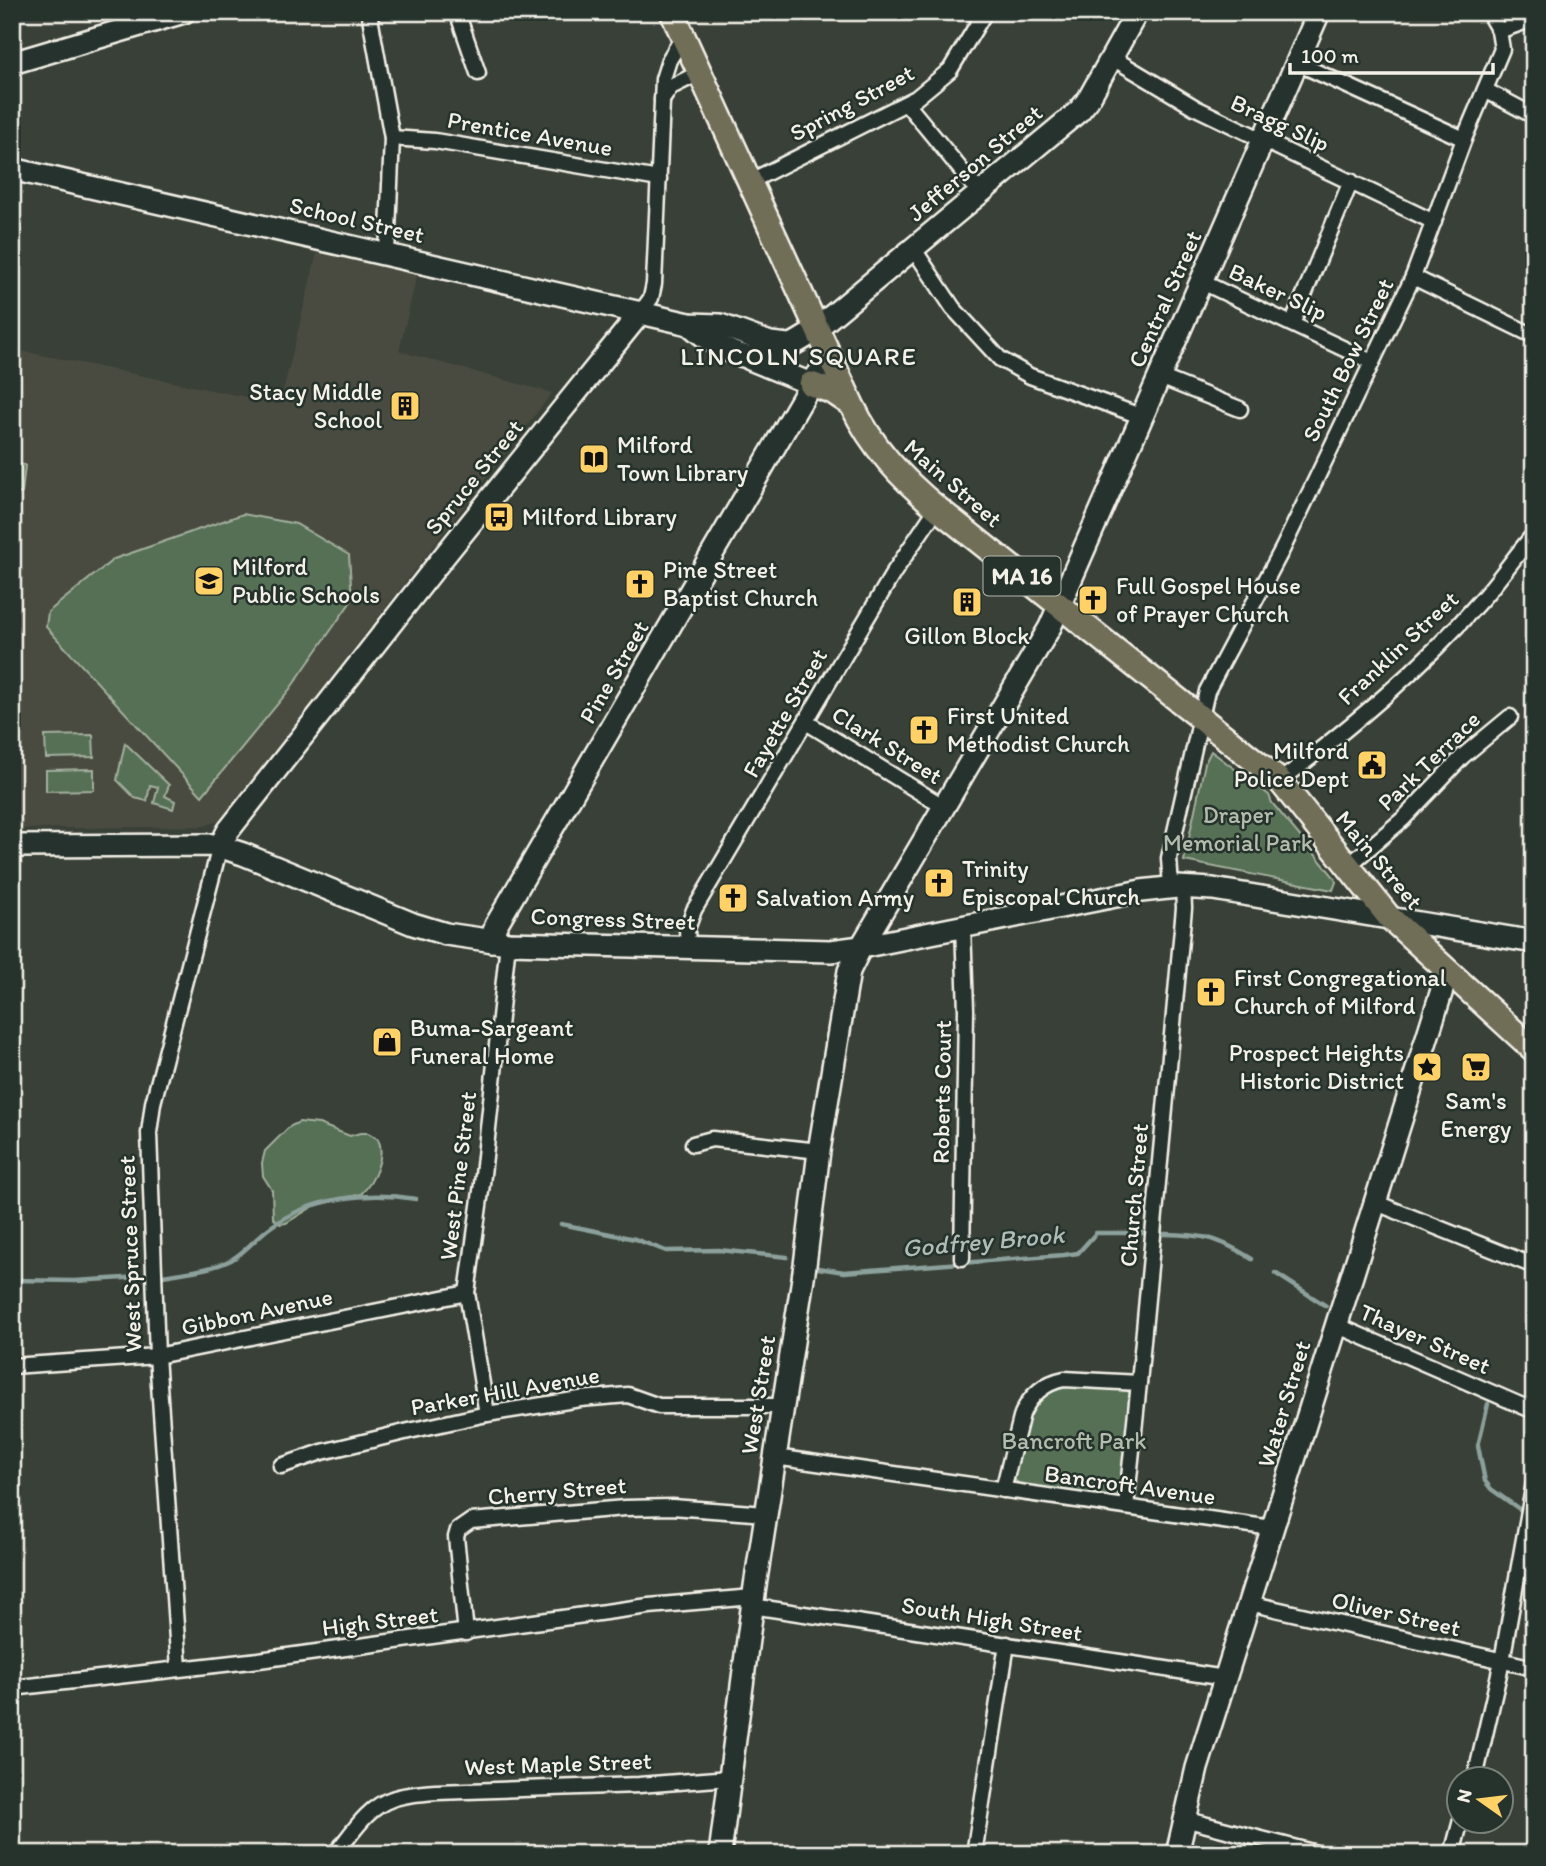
<svg xmlns="http://www.w3.org/2000/svg" width="1546" height="1866" font-family="Itim,sans-serif">
<style>
.built{fill:#494c41}
.green{fill:#556f55;stroke:#a4b09e;stroke-width:2}
.lines{fill:none;stroke-linecap:round;stroke-linejoin:round}
.stream{stroke:#8ca09c;stroke-width:4.5}
.street-casing{stroke:#f4f1e8;stroke-width:19}
.secondary-casing{stroke:#f4f1e8;stroke-width:26}
.primary-casing{stroke:#f4f1e8;stroke-width:28}
.street{stroke:#26332d;stroke-width:14}
.secondary{stroke:#26332d;stroke-width:21}
.primary{stroke:#716e59;stroke-width:23}
.labels{text-anchor:middle;stroke-width:5;stroke-linejoin:round;paint-order:stroke}
.shield{fill:#26332d;stroke:#b6b8b0;stroke-width:2}
.shield-label{font-size:23px;font-weight:bold;fill:#f4f1e8}
.street-label{font-size:24px;fill:#f4f1e8;stroke:#26332d}
.poi-label{font-size:24px;fill:#f4f1e8;stroke:#26332d;text-anchor:start}
.park-label{font-size:24px;fill:#b4bdad;stroke:#26332d}
.neighbourhood-label{font-size:26px;letter-spacing:2px;fill:#f4f1e8;stroke:#26332d}
.water-label{font-size:26px;font-style:italic;fill:#aebbb6;stroke:#26332d}
</style>
<rect width="100%" height="100%" fill="#394037"/>
<filter id="ink" filterUnits="userSpaceOnUse"><feTurbulence type="fractalNoise" baseFrequency=".0143" numOctaves="2"/><feDisplacementMap in="SourceGraphic" scale="14" xChannelSelector="R" yChannelSelector="G"/><feConvolveMatrix kernelMatrix="1 2 1 2 8 2 1 2 1" color-interpolation-filters="sRGB"/></filter>
<g filter="url(#ink)">
<path class="built" d="M317 253 417 275 399 351 552 393 220 821 204 826 12 829V349L280 404Z"/>
<g class="green">
<path d="M12 463 25 465 22 493 12 495Z"/>
<path d="M243 514 296 524 349 555 352 600 290 689 202 796 46 627 48 612 114 559Z"/>
<path d="M93 735 94 757 46 758 45 736Z"/>
<path d="M125 743 169 785 165 796 175 801 173 809 154 803 158 787 150 785 147 801 135 798 117 780Z"/>
<path d="M1211 751 1269 795 1272 803 1334 877 1336 882 1333 890 1184 861 1205 763Z"/>
<path d="M94 769V790L46 791V770Z"/>
<path d="M299 1122 319 1124 350 1136 360 1133H368L378 1139C386 1155 374 1182 361 1194L314 1206 286 1223 280 1224 273 1218 272 1190 263 1176 262 1163 265 1151 289 1127Z"/>
<path d="M1072 1387 1112 1388 1131 1392 1121 1489 1115 1498 1021 1486 1014 1479C1014 1468 1018 1456 1021 1445 1028 1415 1035 1389 1072 1387Z"/>
</g>
<g class="lines">
<g class="stream">
<path d="M561 1224 635 1239 666 1251 719 1250 787 1257"/>
<path d="M1164 1234C1205 1235 1217 1237 1252 1259"/>
<path d="M818 1268 844 1272 1064 1255 1078 1253 1096 1233H1143"/>
<path d="M1275 1273 1326 1306"/>
<path d="M163 1276C185 1272 211 1270 231 1260 247 1251 257 1236 272 1226 313 1197 368 1191 416 1199"/>
<path d="M12 1280 75 1281 141 1277"/>
<path d="M1488 1404 1478 1446 1485 1481 1491 1489 1522 1511"/>
</g>
<g class="street-casing">
<g id="street">
<path d="M369 12 392 138 387 254"/>
<path d="M457 12 478 73"/>
<path d="M1499 31 1524 22H1534"/>
<path d="M1111 57 1196 108 1434 222"/>
<path d="M1297 63 1464 139"/>
<path d="M1485 90 1534 116"/>
<path d="M662 100 671 87 699 73"/>
<path d="M907 104 980 193"/>
<path d="M392 138 435 141 659 179"/>
<path d="M749 182 916 98 950 70 985 12"/>
<path d="M913 248 953 308 1000 359 1030 376 1143 417"/>
<path d="M1413 277 1534 336"/>
<path d="M1202 282 1372 362"/>
<path d="M641 312 651 298 654 284 663 79 669 60 683 37"/>
<path d="M1292 324 1351 181"/>
<path d="M1160 377 1240 409"/>
<path d="M806 722 944 807"/>
<path d="M1280 781C1351 727 1421 669 1480 601 1499 580 1515 556 1534 534"/>
<path d="M1348 866 1403 819 1463 756 1510 717"/>
<path d="M1171 887 1169 858 1207 691 1283 548 1413 277 1464 139 1502 49 1499 31 1488 12"/>
<path d="M688 947 687 929 694 910 894 572 937 508"/>
<path d="M693 1144 712 1139 819 1151"/>
<path d="M1374 1202 1534 1266"/>
<path d="M962 1258 966 1010 963 926"/>
<path d="M1336 1325 1534 1411"/>
<path d="M12 1366 157 1356 467 1293"/>
<path d="M487 1414 467 1293 482 1184 508 943"/>
<path d="M775 1457 1272 1528"/>
<path d="M281 1466 322 1452 409 1431 487 1414 580 1399 628 1395 659 1406H783"/>
<path d="M1003 1490 1022 1414C1030 1396 1044 1383 1064 1379L1139 1383"/>
<path d="M1126 1507 1139 1383 1184 908 1183 887"/>
<path d="M1249 1603 1534 1668"/>
<path d="M752 1606 1225 1678"/>
<path d="M466 1633 456 1537 458 1530 471 1521 625 1508 672 1507 766 1514"/>
<path d="M179 1668 157 1356 149 1133 153 1103 220 846"/>
<path d="M12 1688 259 1660 649 1606 753 1597"/>
<path d="M1475 1778 1502 1661 1534 1483"/>
<path d="M1184 1819 1320 1854"/>
<path d="M335 1854C351 1835 367 1807 392 1799 406 1794 422 1793 437 1792L639 1785 730 1778"/>
<path d="M974 1854 1007 1644"/>
<path d="M1452 1854 1461 1820"/>
</g>
</g>
<g class="secondary-casing">
<g id="secondary">
<path d="M12 63 184 12"/>
<path d="M12 169 689 324 720 325 770 343 788 345"/>
<path d="M689 324C707 340 736 360 762 358 773 356 800 341 810 334L1079 111 1088 100 1137 12"/>
<path d="M750 359 811 384"/>
<path d="M12 846 215 845 243 854 413 924 446 934 508 943 831 951 861 947 1141 891 1177 887 1213 889 1534 942"/>
<path d="M220 846 228 831 441 560 641 312"/>
<path d="M491 941 496 925 811 384 822 369 831 361"/>
<path d="M720 1854 755 1586 805 1265 819 1151 849 971 861 947 1050 627 1319 12"/>
<path d="M1177 1854 1197 1768 1448 971"/>
</g>
</g>
<g class="primary-casing">
<g id="primary">
<path d="M672 12 852 405C872 447 901 478 937 508L1280 781 1389 917 1534 1050"/>
<path d="M811 384 833 392 851 404"/>
</g>
</g>
<use href="#street" class="street"/>
<use href="#secondary" class="secondary"/>
<use href="#primary" class="primary"/>
</g>
</g>
<defs>
<g id="building-square" transform="scale(1.575)"><rect x="-9" y="-9" width="18" height="18" rx="4" fill="#ffd166" stroke="#26332d"/><path d="M-4-6H4V6H1V3H-1V6H-4ZM-2.5-4.3h1.7v1.8h-1.7ZM.8-4.3h1.7v1.8H.8ZM-2.5-1h1.7V.8h-1.7ZM.8-1h1.7V.8H.8Z" fill="#111"/></g>
<g id="library-square" transform="scale(1.575)"><rect x="-9" y="-9" width="18" height="18" rx="4" fill="#ffd166" stroke="#26332d"/><path d="M-6-4Q-3-5.5-.7-3.5V5Q-3 3-6 4ZM6-4Q3-5.5 .7-3.5V5Q3 3 6 4Z" fill="#111"/></g>
<g id="bus-square" transform="scale(1.575)"><rect x="-9" y="-9" width="18" height="18" rx="4" fill="#ffd166" stroke="#26332d"/><path d="M-5-6H5V4H4V6H2V4H-2V6H-4V4H-5ZM-3.5-4V0h7V-4ZM-3.5 1.2v1.5H-2V1.2ZM2 1.2v1.5H3.5V1.2Z" fill="#111"/></g>
<g id="school-square" transform="scale(1.575)"><rect x="-9" y="-9" width="18" height="18" rx="4" fill="#ffd166" stroke="#26332d"/><path d="M0-5L7-2L0 1L-7-2ZM-4 1L0 2.5L4 1V4Q0 6-4 4Z" fill="#111"/></g>
<g id="church-square" transform="scale(1.575)"><rect x="-9" y="-9" width="18" height="18" rx="4" fill="#ffd166" stroke="#26332d"/><path d="M-1.2-6h2.4v3.5h3.3v2.4h-3.3V6h-2.4V-.1h-3.3v-2.4h3.3Z" fill="#111"/></g>
<g id="civic-square" transform="scale(1.575)"><rect x="-9" y="-9" width="18" height="18" rx="4" fill="#ffd166" stroke="#26332d"/><path d="M-.6-6.5H3V-4.5H.6V-3L4-1V1h2V6H-6V1h2V-1L-.6-3ZM-1.2 2.5V6h2.4V2.5Z" fill="#111"/></g>
<g id="shop-square" transform="scale(1.575)"><rect x="-9" y="-9" width="18" height="18" rx="4" fill="#ffd166" stroke="#26332d"/><path d="M-5-2.5h2.3a2.7 3.5 0 0 1 5.4 0H5L5.5 6h-11ZM-1.5-2.5h3a1.5 2.3 0 0 0-3 0Z" fill="#111"/></g>
<g id="sight-square" transform="scale(1.575)"><rect x="-9" y="-9" width="18" height="18" rx="4" fill="#ffd166" stroke="#26332d"/><path d="M0-6L1.8-2.2L6-1.7L2.9 1.2L3.7 5.4L0 3.3L-3.7 5.4L-2.9 1.2L-6-1.7L-1.8-2.2Z" fill="#111"/></g>
<g id="supermarket-square" transform="scale(1.575)"><rect x="-9" y="-9" width="18" height="18" rx="4" fill="#ffd166" stroke="#26332d"/><path d="M-6-5.5h2.5l.6 2H6L4.5 2H-2.5L-4.4-4H-6ZM-1.5 3.2a1.3 1.3 0 1 0 .1 0ZM3 3.2a1.3 1.3 0 1 0 .1 0Z" fill="#111"/></g>
</defs>
<g fill-rule="evenodd">
<use href="#building-square" x="405" y="406"/>
<use href="#library-square" x="594" y="459"/>
<use href="#bus-square" x="499" y="517"/>
<use href="#school-square" x="209" y="581"/>
<use href="#church-square" x="640" y="584"/>
<use href="#church-square" x="1093" y="600"/>
<use href="#building-square" x="967" y="602"/>
<use href="#church-square" x="924" y="730"/>
<use href="#civic-square" x="1372" y="765"/>
<use href="#church-square" x="939" y="883"/>
<use href="#church-square" x="733" y="898"/>
<use href="#church-square" x="1211" y="992"/>
<use href="#shop-square" x="387" y="1042"/>
<use href="#sight-square" x="1427" y="1067"/>
<use href="#supermarket-square" x="1476" y="1067"/>
</g>
<g class="labels">
<rect class="shield" x="983.5" y="556.5" width="77" height="39" rx="5"/>
<g class="shield-label">
<text x="1022" y="584">MA 16</text>
</g>
<g class="street-label">
<text transform="translate(852 103) rotate(-28)" y="8">Spring Street</text>
<text transform="translate(1280 123) rotate(25)" y="8">Bragg Slip</text>
<text transform="translate(530 134) rotate(10)" y="8">Prentice Avenue</text>
<text transform="translate(975 163) rotate(-40)" y="8">Jefferson Street</text>
<text transform="translate(357 220) rotate(13)" y="8">School Street</text>
<text transform="translate(1278 292) rotate(25)" y="8">Baker Slip</text>
<text transform="translate(1165 299) rotate(-66)" y="8">Central Street</text>
<text transform="translate(1348 360) rotate(-64)" y="8">South Bow Street</text>
<text transform="translate(474 477) rotate(-51)" y="8">Spruce Street</text>
<text transform="translate(953 483) rotate(41)" y="8">Main Street</text>
<text transform="translate(1398 648) rotate(-43)" y="8">Franklin Street</text>
<text transform="translate(614 672) rotate(-60)" y="8">Pine Street</text>
<text transform="translate(785 713) rotate(-60)" y="8">Fayette Street</text>
<text transform="translate(887 745) rotate(32)" y="8">Clark Street</text>
<text transform="translate(1429 761) rotate(-44)" y="8">Park Terrace</text>
<text transform="translate(1379 860) rotate(50)" y="8">Main Street</text>
<text transform="translate(613 919) rotate(2)" y="8">Congress Street</text>
<text transform="translate(942 1092) rotate(-89)" y="8">Roberts Court</text>
<text transform="translate(458 1176) rotate(-83)" y="8">West Pine Street</text>
<text transform="translate(1134 1195) rotate(-85)" y="8">Church Street</text>
<text transform="translate(130 1254) rotate(-92)" y="8">West Spruce Street</text>
<text transform="translate(257 1312) rotate(-12)" y="8">Gibbon Avenue</text>
<text transform="translate(1425 1339) rotate(24)" y="8">Thayer Street</text>
<text transform="translate(505 1391) rotate(-10)" y="8">Parker Hill Avenue</text>
<text transform="translate(758 1395) rotate(-81)" y="8">West Street</text>
<text transform="translate(1284 1404) rotate(-73)" y="8">Water Street</text>
<text transform="translate(1130 1485) rotate(8)" y="8">Bancroft Avenue</text>
<text transform="translate(557 1491) rotate(-5)" y="8">Cherry Street</text>
<text transform="translate(1396 1614) rotate(13)" y="8">Oliver Street</text>
<text transform="translate(992 1619) rotate(9)" y="8">South High Street</text>
<text transform="translate(380 1621) rotate(-7)" y="8">High Street</text>
<text transform="translate(558 1764) rotate(-2)" y="8">West Maple Street</text>
</g>
<g class="poi-label">
<text x="382" y="400" text-anchor="end">Stacy Middle<tspan x="382" dy="28">School</tspan></text>
<text x="617" y="453">Milford<tspan x="617" dy="28">Town Library</tspan></text>
<text x="522" y="525">Milford Library</text>
<text x="232" y="575">Milford<tspan x="232" dy="28">Public Schools</tspan></text>
<text x="663" y="578">Pine Street<tspan x="663" dy="28">Baptist Church</tspan></text>
<text x="1116" y="594">Full Gospel House<tspan x="1116" dy="28">of Prayer Church</tspan></text>
<text x="967" y="644" text-anchor="middle">Gillon Block</text>
<text x="947" y="724">First United<tspan x="947" dy="28">Methodist Church</tspan></text>
<text x="1349" y="759" text-anchor="end">Milford<tspan x="1349" dy="28">Police Dept</tspan></text>
<text x="962" y="877">Trinity<tspan x="962" dy="28">Episcopal Church</tspan></text>
<text x="756" y="906">Salvation Army</text>
<text x="1234" y="986">First Congregational<tspan x="1234" dy="28">Church of Milford</tspan></text>
<text x="410" y="1036">Buma-Sargeant<tspan x="410" dy="28">Funeral Home</tspan></text>
<text x="1404" y="1061" text-anchor="end">Prospect Heights<tspan x="1404" dy="28">Historic District</tspan></text>
<text x="1476" y="1109" text-anchor="middle">Sam's<tspan x="1476" dy="28">Energy</tspan></text>
</g>
<g class="park-label">
<text x="1238" y="823">Draper<tspan x="1238" dy="28">Memorial Park</tspan></text>
<text x="1074" y="1449">Bancroft Park</text>
</g>
<g class="neighbourhood-label">
<text x="799" y="365">LINCOLN SQUARE</text>
</g>
<g class="water-label">
<text transform="translate(983 1241) rotate(-5)" y="9">Godfrey Brook</text>
</g>
</g>
<rect width="1546" height="1866" fill="none" stroke="#26332d" stroke-width="42"/>
<rect x="21" y="21" width="1504" height="1824" fill="none" stroke="#f4f1e8" stroke-width="2.5" filter="url(#ink)"/>
<g transform="translate(1480 1800) rotate(284)"><circle r="33" fill="#26332d" stroke="#787f78" stroke-width="2"/>
<path d="M0-5L12 26L0 18L-12 26Z" fill="#ffd166"/>
<text y="-10" font-size="19" font-weight="bold" text-anchor="middle" fill="#f4f1e8">N</text>
</g>
<path d="M1290 63v10h203v-10" fill="none" stroke="#f4f1e8" stroke-width="3.5"/>
<text x="1301" y="63" font-size="21" fill="#f4f1e8" stroke="#26332d" stroke-width="5" paint-order="stroke">100 m</text>
</svg>
